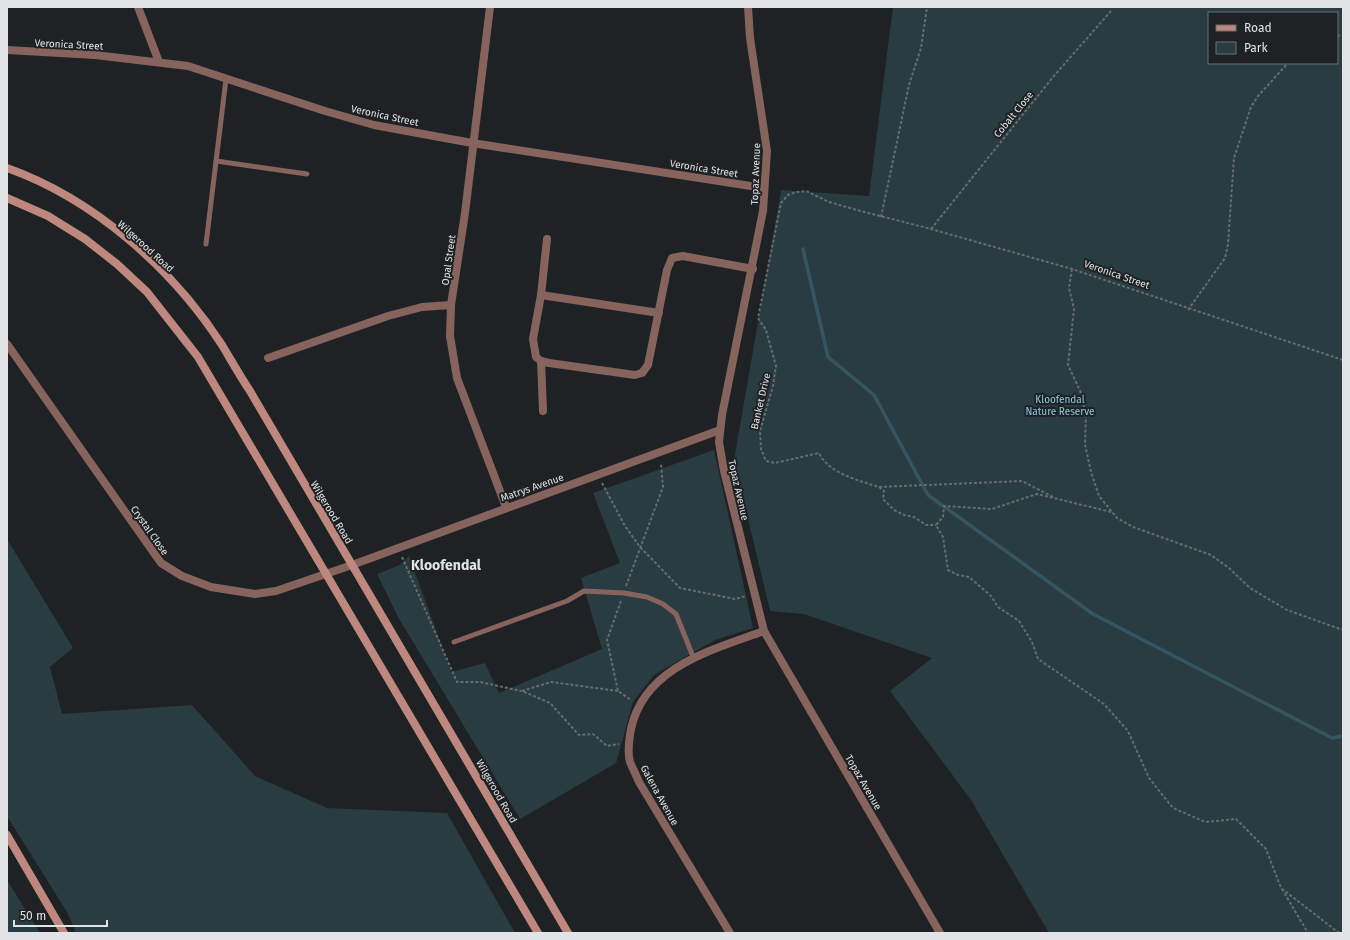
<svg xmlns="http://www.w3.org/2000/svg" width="1350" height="940" font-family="'Fira Sans',sans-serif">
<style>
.green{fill:#293c42;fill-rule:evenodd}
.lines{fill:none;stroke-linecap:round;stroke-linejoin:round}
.stream{stroke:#355661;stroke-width:3.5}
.path{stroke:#686b6c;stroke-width:2;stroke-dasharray:3 2;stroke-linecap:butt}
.lane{stroke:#86635d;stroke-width:5}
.street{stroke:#86635d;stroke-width:8}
.secondary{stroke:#bf887f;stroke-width:8}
.labels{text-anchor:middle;stroke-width:4;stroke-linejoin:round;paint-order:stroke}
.street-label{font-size:10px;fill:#e1e3e4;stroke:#1f2224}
.park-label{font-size:10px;fill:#8acbe0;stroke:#1f2224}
.district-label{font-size:14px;font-weight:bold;fill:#dfe4e5;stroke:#1f2224}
</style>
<rect width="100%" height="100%" fill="#1f2224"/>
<g class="green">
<path d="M893 7H1343V933H1049L971 800 890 691 932 658 804 614 770 611 734 460 781 190 869 196ZM1209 13H1337V63H1209Z"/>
<path d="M714 450 753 628 715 640 654 675 633 702 616 763 520 819 398 617 377 574 400 565 409 556 451 672 485 663 499 693 602 649 581 578 620 563 593 493Z"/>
<path d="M7 539 73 648 50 667 62 714 192 705 255 776 327 808 447 813 515 933H76L67 912 7 816Z"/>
<path d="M7 880 40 933H7Z"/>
</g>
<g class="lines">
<path class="stream" d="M803 249 828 357 874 395 928 495 1093 614 1332 738 1343 736"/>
<g class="path">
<path d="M1314 7H1315"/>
<path d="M1337 36 1343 35"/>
<path d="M881 217 909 85 921 48 927 7"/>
<path d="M931 229 1053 77 1111 11"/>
<path d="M1072 269 1069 288 1074 309 1068 365 1081 393 1086 416 1085 444 1091 472 1099 496 1117 518 1133 527 1211 555 1229 568 1250 588 1287 610 1343 630"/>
<path d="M1188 310 1225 258 1228 244 1234 158 1251 107 1258 96 1288 63"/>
<path d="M602 483 625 526 640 547 680 588 735 599 746 596"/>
<path d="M879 487 884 491 883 499 894 510 904 515 914 517 926 525H936"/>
<path d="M1053 497 1022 481 879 487C860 481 828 473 819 453L775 463 766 461 761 449 760 431 773 386 776 366 766 330 758 318 781 203 788 195 796 192 806 191 829 202 857 210 931 229 1072 269 1343 360"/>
<path d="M1111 512 1037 494 992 509 944 506 943 517 936 525 943 537 948 570 958 575 969 577 991 596 998 607 1019 621 1032 642 1038 659 1104 704 1128 731 1149 778 1173 808 1205 822 1236 819 1266 849 1281 888 1339 933"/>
<path d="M402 557 457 682H480L521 691"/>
<path d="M626 586 663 487 661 463"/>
<path d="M621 601 607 640 618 691 631 700"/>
<path d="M618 691 551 682 522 691 550 703 579 735 593 734 607 746 619 744"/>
<path d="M1282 889 1308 933"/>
</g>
<g class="lane">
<path d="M216 161 307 174"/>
<path d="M206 244 226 79"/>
<path d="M454 642 567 601 584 591 624 593 647 597 663 604 676 614 694 659"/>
</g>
<g class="street">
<path d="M138 7 159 62"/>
<path d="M490 7 465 213 451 305 450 336 457 378 506 507"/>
<path d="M748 7 750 38 767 151 763 211 722 415 719 442 724 471 764 631 940 933"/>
<path d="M7 50 95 55 188 66 325 111 374 125 472 143 764 188"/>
<path d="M547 239 541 295 533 339 536 357 541 361 549 363 635 375 642 373 648 365 667 270 672 258 683 256 753 269"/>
<path d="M541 295 659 313"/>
<path d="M7 344 161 563 182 576 211 587 255 594 276 591 352 565 720 430"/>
<path d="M268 358 388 316 422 307 451 305"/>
<path d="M541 361 543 411"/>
<path d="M730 933 639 782C636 775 633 769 630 762 627 752 629 740 631 729 644 667 712 650 764 631"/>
</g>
<g class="secondary">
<path d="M7 168C94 199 172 268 222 345 231 360 240 376 250 391L568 933"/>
<path d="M7 198 48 216 85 239 117 264 147 292 198 357 538 933"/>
<path d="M7 835 64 933"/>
</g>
</g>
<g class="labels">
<g class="street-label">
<text transform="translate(69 44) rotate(3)" y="4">Veronica Street</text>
<text transform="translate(1013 114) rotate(-51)" y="4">Cobalt Close</text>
<text transform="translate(385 115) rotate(12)" y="4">Veronica Street</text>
<text transform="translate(704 168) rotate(9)" y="4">Veronica Street</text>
<text transform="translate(755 174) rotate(-88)" y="4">Topaz Avenue</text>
<text transform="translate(146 246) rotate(42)" y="4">Wilgerood Road</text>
<text transform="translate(448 260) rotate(-82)" y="4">Opal Street</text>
<text transform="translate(1117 274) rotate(19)" y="4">Veronica Street</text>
<text transform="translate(760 401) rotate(-77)" y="4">Banket Drive</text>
<text transform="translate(532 487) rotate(-19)" y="4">Matrys Avenue</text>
<text transform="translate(739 490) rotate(77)" y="4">Topaz Avenue</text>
<text transform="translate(332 512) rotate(59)" y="4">Wilgerood Road</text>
<text transform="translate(150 530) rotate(55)" y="4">Crystal Close</text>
<text transform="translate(864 782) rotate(60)" y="4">Topaz Avenue</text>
<text transform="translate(497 791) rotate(60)" y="4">Wilgerood Road</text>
<text transform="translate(660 795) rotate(61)" y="4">Galena Avenue</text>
</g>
<g class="park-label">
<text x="1060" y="403">Kloofendal<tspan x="1060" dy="12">Nature Reserve</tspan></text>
</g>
<g class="district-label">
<text x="446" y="570">Kloofendal</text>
</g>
</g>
<rect width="1350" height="940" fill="none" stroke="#e1e3e4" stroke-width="16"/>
<rect x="1208" y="12" width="130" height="52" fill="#1f2224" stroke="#6d6f71"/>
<rect x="1216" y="25" width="20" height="6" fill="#bf887f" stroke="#6d6f71"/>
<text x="1244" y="32" font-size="12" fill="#e1e3e4">Road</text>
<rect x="1216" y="42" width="20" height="12" fill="#293c42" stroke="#6d6f71"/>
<text x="1244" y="52" font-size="12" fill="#e1e3e4">Park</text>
<path d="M14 920v6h93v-6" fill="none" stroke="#e1e3e4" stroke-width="2"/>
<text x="20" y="920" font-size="12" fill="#e1e3e4" stroke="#1f2224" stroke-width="3" paint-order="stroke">50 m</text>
</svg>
